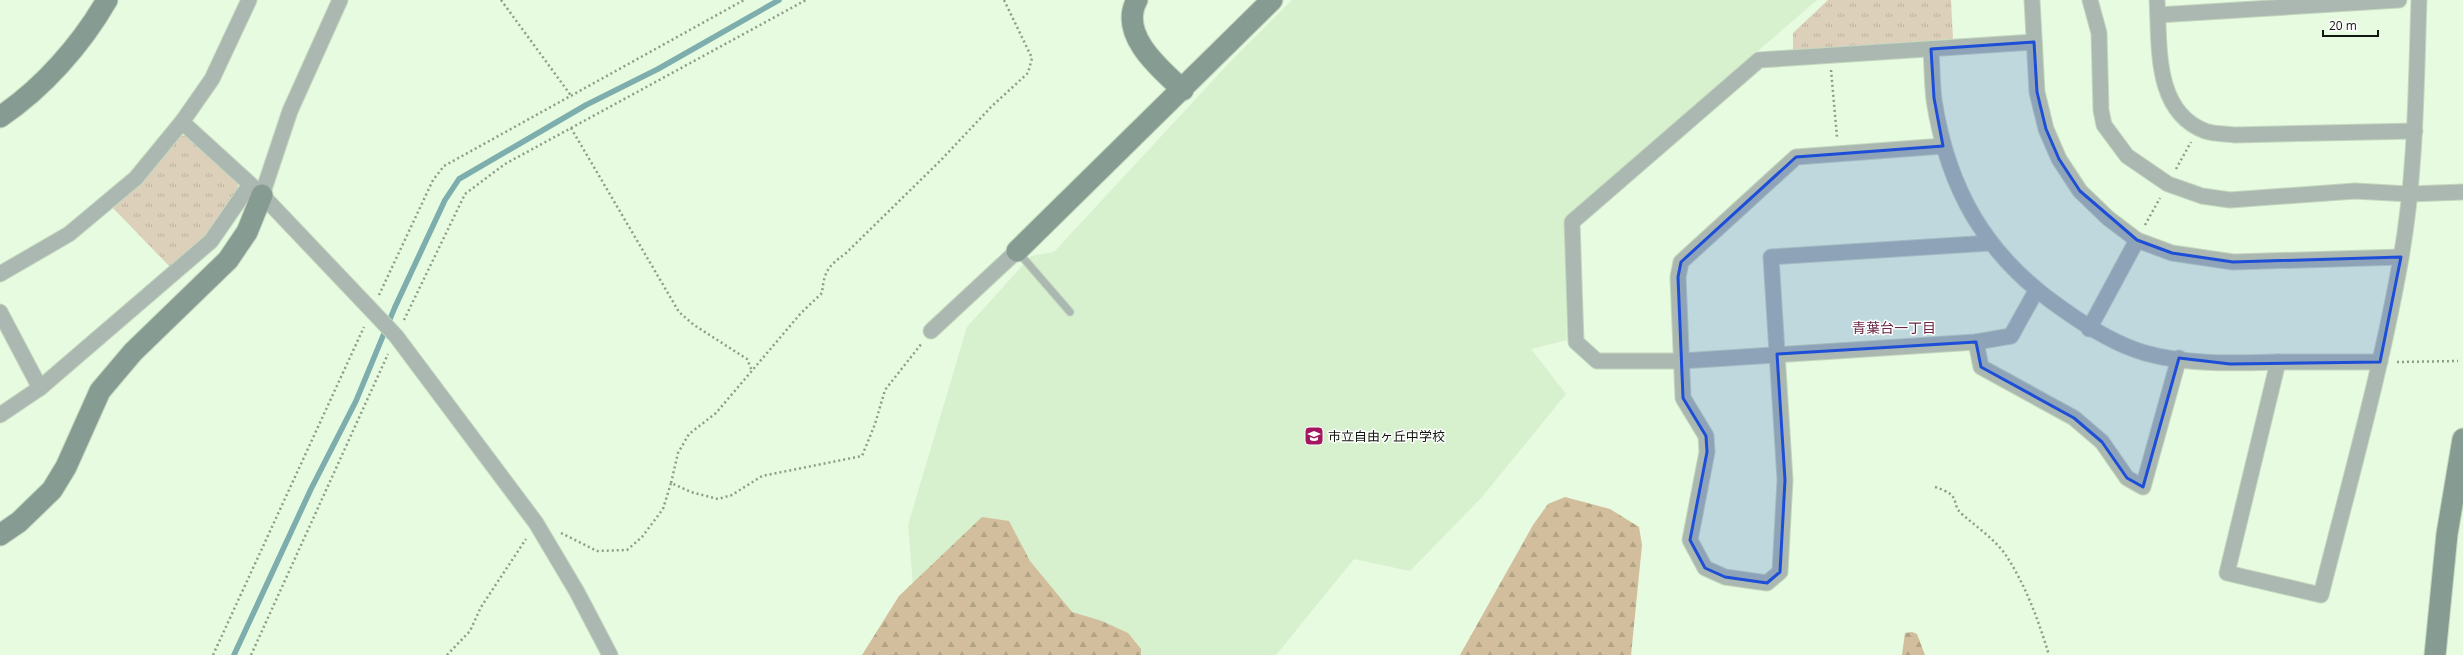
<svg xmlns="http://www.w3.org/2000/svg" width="2463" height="655" font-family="'Open Sans','Noto Sans JP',sans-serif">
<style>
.built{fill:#d7f0ce}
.grass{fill:url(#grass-tufts)}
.forest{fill:url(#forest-firs)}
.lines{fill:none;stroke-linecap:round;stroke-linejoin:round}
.stream{stroke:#7dadac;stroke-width:5.5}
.lane-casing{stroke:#c4d7be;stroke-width:9}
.street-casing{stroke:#c4d7be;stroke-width:17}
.secondary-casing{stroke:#c4d7be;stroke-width:23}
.path{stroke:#8e9d89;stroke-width:2.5;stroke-dasharray:2 3;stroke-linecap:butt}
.lane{stroke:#aab8b1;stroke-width:7}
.street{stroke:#aab8b1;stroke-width:15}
.secondary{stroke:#869b91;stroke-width:21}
.marked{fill:#1d4ed8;fill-opacity:0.2;stroke:#1d4ed8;stroke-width:3;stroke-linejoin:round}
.labels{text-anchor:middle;stroke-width:3;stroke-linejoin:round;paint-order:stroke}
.poi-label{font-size:13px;fill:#10170e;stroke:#fff;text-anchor:start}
.neighbourhood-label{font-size:14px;fill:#692744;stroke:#fff}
</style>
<defs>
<pattern id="grass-tufts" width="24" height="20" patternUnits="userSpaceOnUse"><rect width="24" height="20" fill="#ddd0bb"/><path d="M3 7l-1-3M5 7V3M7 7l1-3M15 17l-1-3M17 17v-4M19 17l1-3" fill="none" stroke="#bdb2a0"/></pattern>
<pattern id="forest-firs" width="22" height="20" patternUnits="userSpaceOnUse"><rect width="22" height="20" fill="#d2be9c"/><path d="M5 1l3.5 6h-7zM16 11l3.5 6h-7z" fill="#b3a385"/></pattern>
</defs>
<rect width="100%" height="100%" fill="#e6fbdf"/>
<path class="built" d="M1292 0H1817L1564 218 1567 340 1531 349 1566 394 1482 497 1410 571 1354 559 1276 655H968L917 632 908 525 967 327 1031 256 1054 252 1229 63Z"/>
<g class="grass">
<path d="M1828 0H1951L1953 39 1793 50V33Z"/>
<path d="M189 135 238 184C238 212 192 250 171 268L113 208 180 136Z"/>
</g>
<g class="forest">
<path d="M1565 497 1610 509 1639 527 1642 545 1631 655H1460L1533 525 1548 504Z"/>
<path d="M982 517 1009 521 1030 561 1072 612 1102 621 1128 633 1141 649V655H862L899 596Z"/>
<path d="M1912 632 1917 634 1925 655H1902L1905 633Z"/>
</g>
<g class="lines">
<path class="stream" d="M234 655 311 489 356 401 395 307 445 200 459 179 586 105 658 69 779 0"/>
<g class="lane-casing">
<path id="lane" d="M1018 252 1070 312"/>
</g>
<g class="street-casing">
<g id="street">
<path d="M2032 0 2037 92 2046 129 2059 159 2080 191 2108 218 2137 240 2172 253 2233 262 2401 257"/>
<path d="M2090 0 2099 33 2101 110 2104 125 2127 156 2168 184 2202 196 2230 200 2355 191 2409 194 2463 192"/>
<path d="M2157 0C2160 44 2153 111 2205 131 2214 134 2226 134 2235 135L2415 131"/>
<path d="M2158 15 2399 0"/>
<path d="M2034 42 1759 60 1572 222 1576 342 1597 361H1681L1976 342 2011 336 2036 291"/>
<path d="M1931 49C1932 65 1932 83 1934 100 1948 190 1986 256 2061 308 2086 326 2114 344 2145 353 2188 365 2234 363 2278 362 2312 362 2346 362 2380 362"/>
<path d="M182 122 262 195 396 336 536 523 577 592 610 655"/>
<path d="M1943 146 1796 157 1681 262 1678 277 1683 398 1706 436 1707 452 1690 540 1705 568 1725 577 1767 583 1780 572 1785 480 1771 257 1990 243"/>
<path d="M262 195 290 111 340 0"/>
<path d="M0 274 69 234 136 178 182 122 212 79 249 0"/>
<path d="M0 312 40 388"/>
<path d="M2089 329 2137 240"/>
<path d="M931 331 1017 251"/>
<path d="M1976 342 1981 367 2074 418 2102 442 2127 478 2143 487 2179 358"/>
<path d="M2278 362 2227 573 2321 595C2349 483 2381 372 2401 258 2416 173 2416 86 2419 0"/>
<path d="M0 415 40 388 211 241 249 186"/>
</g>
</g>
<g class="secondary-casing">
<g id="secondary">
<path d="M1137 0C1118 34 1160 69 1183 90"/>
<path d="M0 117C43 88 81 45 107 0"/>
<path d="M1017 251 1272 0"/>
<path d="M0 535 19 522 52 490 66 467 100 391 133 352 228 260 247 232 262 195"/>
<path d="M2435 655 2447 534 2463 439"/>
</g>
</g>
<g class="path">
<path d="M501 0 572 97"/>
<path d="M1831 70 1837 137"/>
<path d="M571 128 679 312 694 325 747 359 752 371"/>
<path d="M2176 169 2191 142"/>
<path d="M2145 225 2160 198"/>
<path d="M379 295 433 180 444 166 744 0"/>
<path d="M404 320 465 194 505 164 806 0"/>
<path d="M2397 362 2458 361"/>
<path d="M671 483 678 453 689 434 716 413 801 313 822 293C824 272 828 266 845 254L941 160 992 106 1028 73 1032 58 1004 0"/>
<path d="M1935 487C1964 496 1949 504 1963 515 1978 528 1997 541 2007 557 2026 586 2039 622 2049 655"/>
<path d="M561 533 597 551 627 550 642 537 663 509 671 483 691 492 718 499 732 495 762 476 862 456 875 424 885 390 922 343"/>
<path d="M213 655 364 327"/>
<path d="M251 655 388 354"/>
<path d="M447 655 470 631 481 607 526 539"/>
</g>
<use href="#lane" class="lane"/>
<use href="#street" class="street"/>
<use href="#secondary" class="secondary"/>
</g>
<path class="marked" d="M2034 42 2037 92 2046 129 2059 159 2080 191 2137 240 2172 253 2233 262 2401 257 2380 362 2230 364 2179 358 2143 487 2127 478 2102 442 2074 418 1981 367 1976 342 1777 354 1785 480 1780 572 1767 583 1725 577 1705 568 1690 540 1707 452 1706 436 1683 398 1678 277 1681 262 1796 157 1943 146 1934 98 1931 49Z"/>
<defs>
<g id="school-square" transform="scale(1)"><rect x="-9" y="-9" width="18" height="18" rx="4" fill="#a21760" stroke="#fff"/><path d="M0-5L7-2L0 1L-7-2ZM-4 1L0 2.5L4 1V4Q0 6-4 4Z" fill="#fff"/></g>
</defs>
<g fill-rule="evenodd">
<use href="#school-square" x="1314" y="436"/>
</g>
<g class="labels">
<g class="poi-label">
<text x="1328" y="441">市立自由ヶ丘中学校</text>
</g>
<g class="neighbourhood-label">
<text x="1894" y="333">青葉台一丁目</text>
</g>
</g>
<path d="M2323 30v6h55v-6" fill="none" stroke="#10170e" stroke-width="2"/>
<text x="2329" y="30" font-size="12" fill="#10170e" stroke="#ffffff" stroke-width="3" paint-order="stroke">20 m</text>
</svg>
